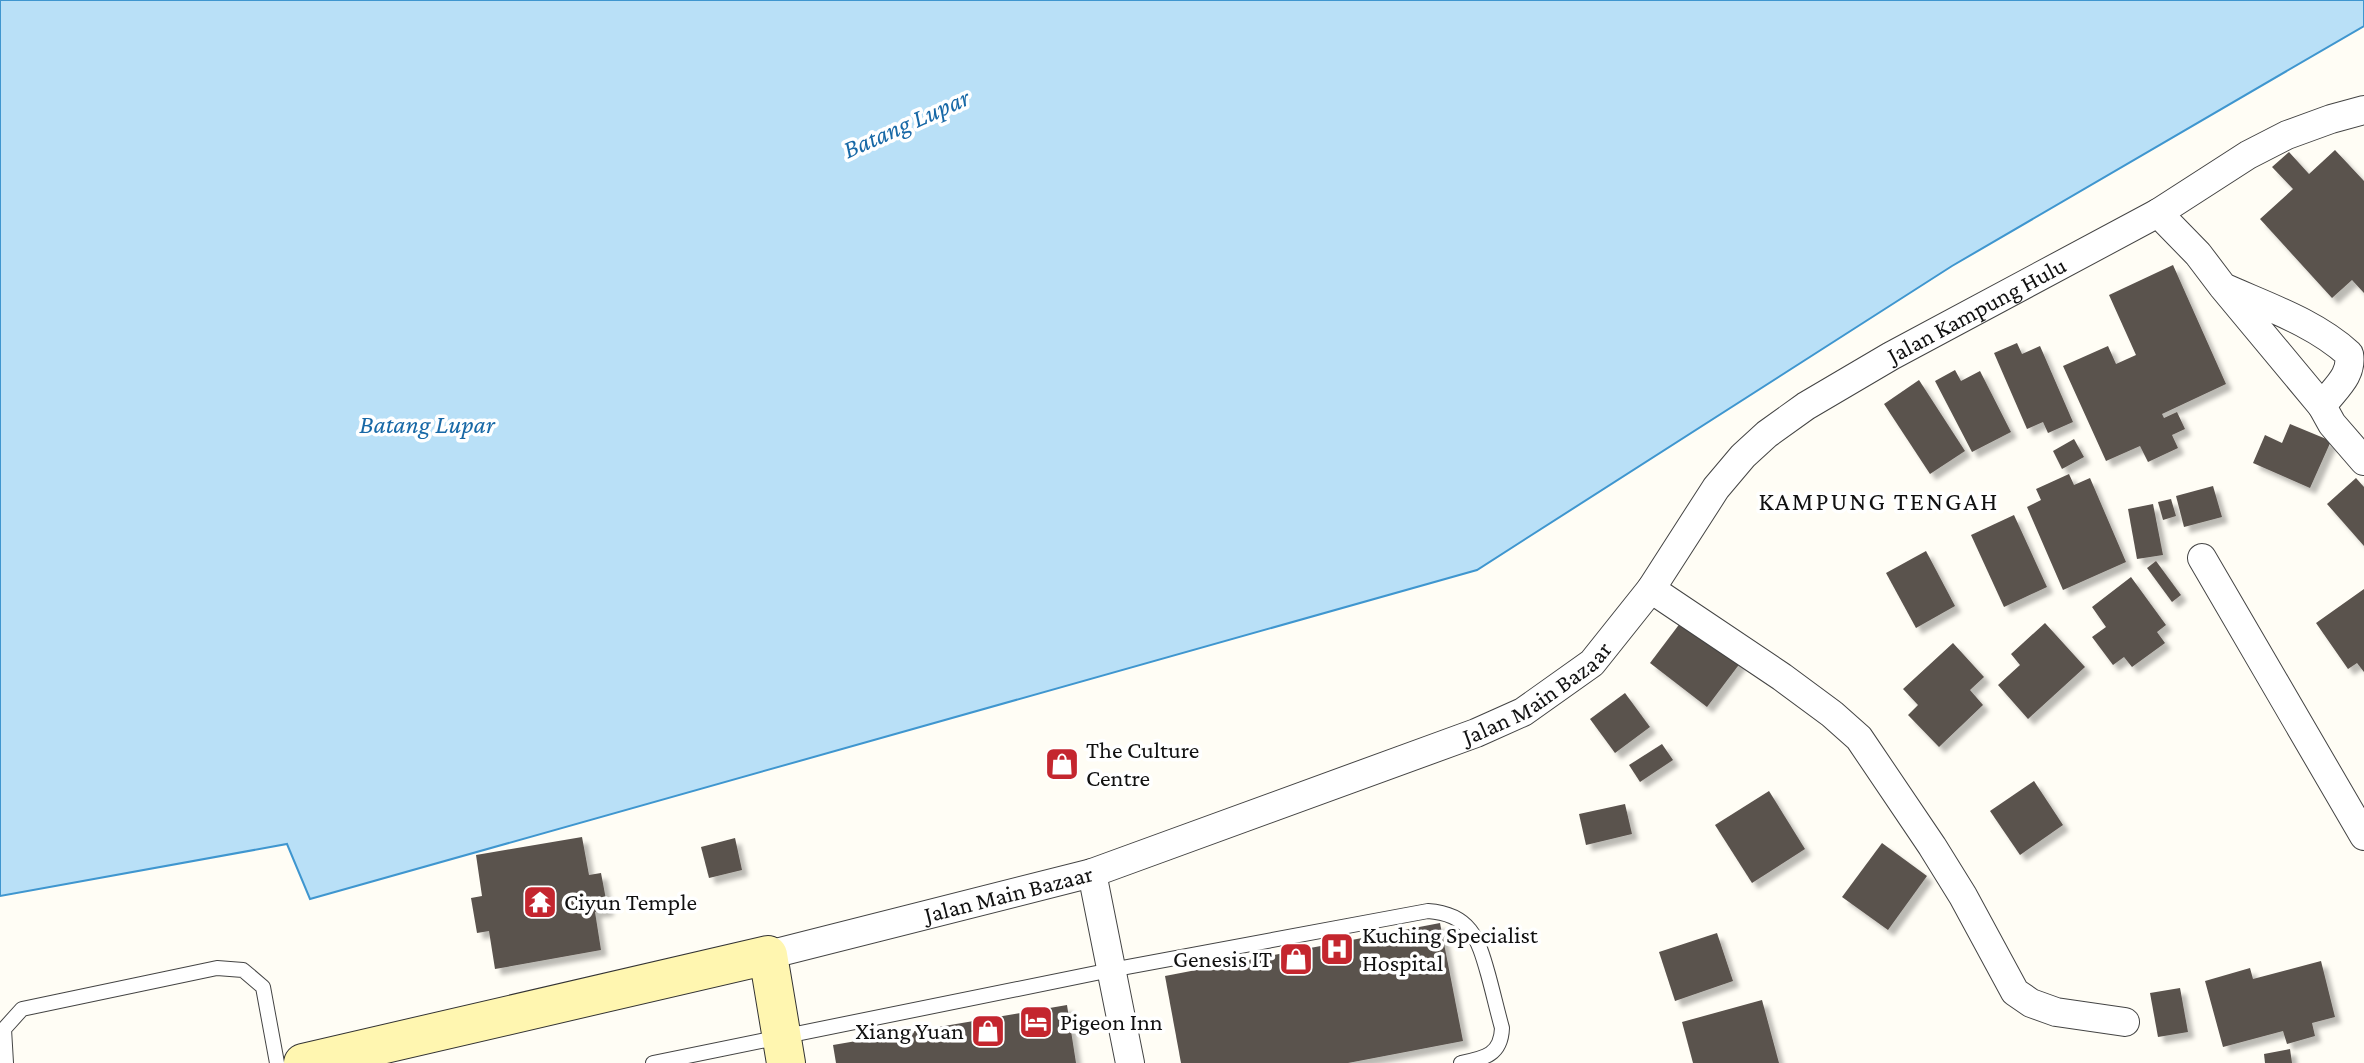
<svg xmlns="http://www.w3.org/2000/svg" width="2364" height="1063" font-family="'Crimson Pro',serif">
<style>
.water{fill:#b9e0f7;stroke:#3f96cf;stroke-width:2}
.building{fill:#5a524d;filter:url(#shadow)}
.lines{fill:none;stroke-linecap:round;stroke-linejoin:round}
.lane-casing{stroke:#444;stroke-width:16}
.street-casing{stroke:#444;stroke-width:30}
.secondary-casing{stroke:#333;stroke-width:40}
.lane{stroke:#fff;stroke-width:14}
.street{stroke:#fff;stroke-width:28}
.secondary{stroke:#fff6b0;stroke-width:38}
.labels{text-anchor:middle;stroke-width:7;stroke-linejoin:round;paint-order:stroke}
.street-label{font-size:24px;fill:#111;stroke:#fff}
.poi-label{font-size:24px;fill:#111;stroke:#fff;text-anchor:start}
.water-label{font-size:26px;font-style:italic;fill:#1768a6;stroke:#fff}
.neighbourhood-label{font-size:26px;letter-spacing:2px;fill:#111;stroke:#fff}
</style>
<defs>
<filter id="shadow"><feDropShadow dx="6" dy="6" stdDeviation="2" flood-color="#0004"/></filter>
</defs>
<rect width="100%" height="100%" fill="#fffdf5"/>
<path class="water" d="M0 0H2364V26L1952 266 1477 570 310 899 287 844 0 896Z"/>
<g class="building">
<path d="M2335 150 2364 181V293L2352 280 2332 298 2260 219 2293 189 2272 167 2289 152 2309 174Z"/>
<path d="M2173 265 2226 384 2162 414 2164 418 2177 412 2185 429 2172 435 2178 448 2148 462 2140 446 2106 461 2063 366 2108 346 2116 364 2136 355 2109 295Z"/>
<path d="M2017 343 2022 354 2040 346 2073 422 2048 433 2043 422 2027 429 1994 353Z"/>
<path d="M1955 370 1961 381 1980 371 2011 432 1972 452 1935 381Z"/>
<path d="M1919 380 1965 451 1930 474 1884 404Z"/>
<path d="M2290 424 2331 441 2310 488 2253 463 2265 435 2282 443Z"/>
<path d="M2074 439 2084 457 2062 469 2053 451Z"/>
<path d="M2069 474 2074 485 2090 478 2126 562 2063 590 2027 507 2041 500 2036 489Z"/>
<path d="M2356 478 2364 487V546L2327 504Z"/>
<path d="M2213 486 2222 517 2184 527 2176 496Z"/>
<path d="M2171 499 2176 516 2163 520 2158 502Z"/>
<path d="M2153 504 2163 555 2137 559 2128 509Z"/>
<path d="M2014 515 2047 587 2004 607 1971 535Z"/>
<path d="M1926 551 1955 606 1916 628 1886 573Z"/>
<path d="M2156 561 2181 595 2172 602 2147 568Z"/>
<path d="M2131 577 2166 625 2157 632 2165 643 2132 667 2124 657 2113 665 2092 637 2106 627 2092 607Z"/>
<path d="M2364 589V672L2357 663 2348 669 2316 623Z"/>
<path d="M1684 618 1741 662 1707 707 1650 663Z"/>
<path d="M2045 623 2085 667 2028 719 1998 685 2020 665 2011 654Z"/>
<path d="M1953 643 1984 677 1970 690 1983 705 1939 747 1908 715 1918 705 1903 689Z"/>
<path d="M1625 693 1650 727 1615 753 1590 719Z"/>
<path d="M1662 744 1673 760 1640 782 1629 765Z"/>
<path d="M2034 781 2063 825 2020 855 1990 811Z"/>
<path d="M1769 791 1805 849 1752 883 1715 825Z"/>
<path d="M1625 804 1632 834 1586 845 1579 814Z"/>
<path d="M582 837 589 875 601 873 608 910 595 912 601 950 495 969 489 931 477 933 471 898 482 896 476 855Z"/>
<path d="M735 838 742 870 709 878 701 847Z"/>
<path d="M1882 843 1927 876 1888 930 1842 897Z"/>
<path d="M1440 923 1463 1041 1348 1063H1181L1165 976Z"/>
<path d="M1717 933 1733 981 1675 1001 1659 952Z"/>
<path d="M2321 961 2335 1017 2312 1023 2315 1036 2287 1044 2283 1031 2223 1047 2205 981 2250 968 2253 979Z"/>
<path d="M2180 988 2188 1032 2158 1037 2150 993Z"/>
<path d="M1762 1000 1779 1063H1693L1682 1022Z"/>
<path d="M1067 1005 1076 1063H836L833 1045Z"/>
<path d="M2290 1049 2292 1063H2265L2264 1054Z"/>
</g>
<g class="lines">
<g class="lane-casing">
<g id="lane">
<path d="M6 1063 4 1029 22 1009 217 968 243 970 263 987 277 1063"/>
<path d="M653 1063 1111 970 1428 911C1470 914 1478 938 1488 974 1493 992 1497 1010 1502 1028 1501 1055 1485 1058 1461 1063"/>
</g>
</g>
<g class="street-casing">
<g id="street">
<path d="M2158 213 2198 254 2223 287 2322 406C2334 389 2353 376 2349 354 2314 322 2265 306 2223 287"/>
<path d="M2322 406 2332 424 2364 461"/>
<path d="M2202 558 2364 836"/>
<path d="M1651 589 1782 677 1832 714 1859 738 1932 846 1963 896 2015 992 2031 1003 2056 1012 2125 1022"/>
<path d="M1092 873 1130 1063"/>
<path id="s1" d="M768 955 1092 873 1476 733 1523 712 1592 663 1651 589 1716 488 1743 456 1767 434 1806 406 1891 356 2158 213 2248 155 2287 135 2331 119 2364 110"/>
</g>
</g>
<g class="secondary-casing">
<path id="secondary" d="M303 1063 768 955 786 1063"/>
</g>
<use href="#lane" class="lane"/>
<use href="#street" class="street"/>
<use href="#secondary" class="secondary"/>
</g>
<defs>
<g id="shop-square" transform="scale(1.75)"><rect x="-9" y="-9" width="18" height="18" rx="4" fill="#c4262e" stroke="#fff"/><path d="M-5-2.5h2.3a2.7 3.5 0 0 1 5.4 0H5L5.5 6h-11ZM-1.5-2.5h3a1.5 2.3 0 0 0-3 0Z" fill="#fff"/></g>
<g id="temple-square" transform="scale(1.75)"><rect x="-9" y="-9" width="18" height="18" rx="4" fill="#c4262e" stroke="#fff"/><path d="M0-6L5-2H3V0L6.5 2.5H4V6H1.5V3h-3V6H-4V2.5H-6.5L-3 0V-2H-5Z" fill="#fff"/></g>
<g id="hospital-square" transform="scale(1.75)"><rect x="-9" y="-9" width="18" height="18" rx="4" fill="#c4262e" stroke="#fff"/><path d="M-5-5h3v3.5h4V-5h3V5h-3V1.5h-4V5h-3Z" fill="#fff"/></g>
<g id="hotel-square" transform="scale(1.75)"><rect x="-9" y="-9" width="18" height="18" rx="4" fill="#c4262e" stroke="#fff"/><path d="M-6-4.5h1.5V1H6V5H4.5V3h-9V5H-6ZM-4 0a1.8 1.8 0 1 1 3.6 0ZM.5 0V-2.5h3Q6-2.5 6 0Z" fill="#fff"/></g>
</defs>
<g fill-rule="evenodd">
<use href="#shop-square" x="1062" y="764"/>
<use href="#temple-square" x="540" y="902"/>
<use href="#hospital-square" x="1337" y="949"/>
<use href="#shop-square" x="1296" y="959"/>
<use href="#hotel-square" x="1036" y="1022"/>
<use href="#shop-square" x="988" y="1031"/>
</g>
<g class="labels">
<g class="street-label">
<text dy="8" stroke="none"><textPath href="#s1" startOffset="1412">Jalan Kampung Hulu</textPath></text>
<text dy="8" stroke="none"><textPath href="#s1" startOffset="816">Jalan Main Bazaar</textPath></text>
<text dy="8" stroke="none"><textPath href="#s1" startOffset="248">Jalan Main Bazaar</textPath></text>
</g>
<g class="poi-label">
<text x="1086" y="758">The Culture<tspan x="1086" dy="28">Centre</tspan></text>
<text x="564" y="910">Ciyun Temple</text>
<text x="1362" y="943">Kuching Specialist<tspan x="1362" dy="28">Hospital</tspan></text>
<text x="1272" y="967" text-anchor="end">Genesis IT</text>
<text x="1060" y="1030">Pigeon Inn</text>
<text x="964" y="1039" text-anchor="end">Xiang Yuan</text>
</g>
<g class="water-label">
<text transform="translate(906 123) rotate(-24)" y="9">Batang Lupar</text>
<text x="427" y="433">Batang Lupar</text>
</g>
<g class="neighbourhood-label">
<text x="1879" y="510">KAMPUNG TENGAH</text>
</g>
</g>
</svg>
